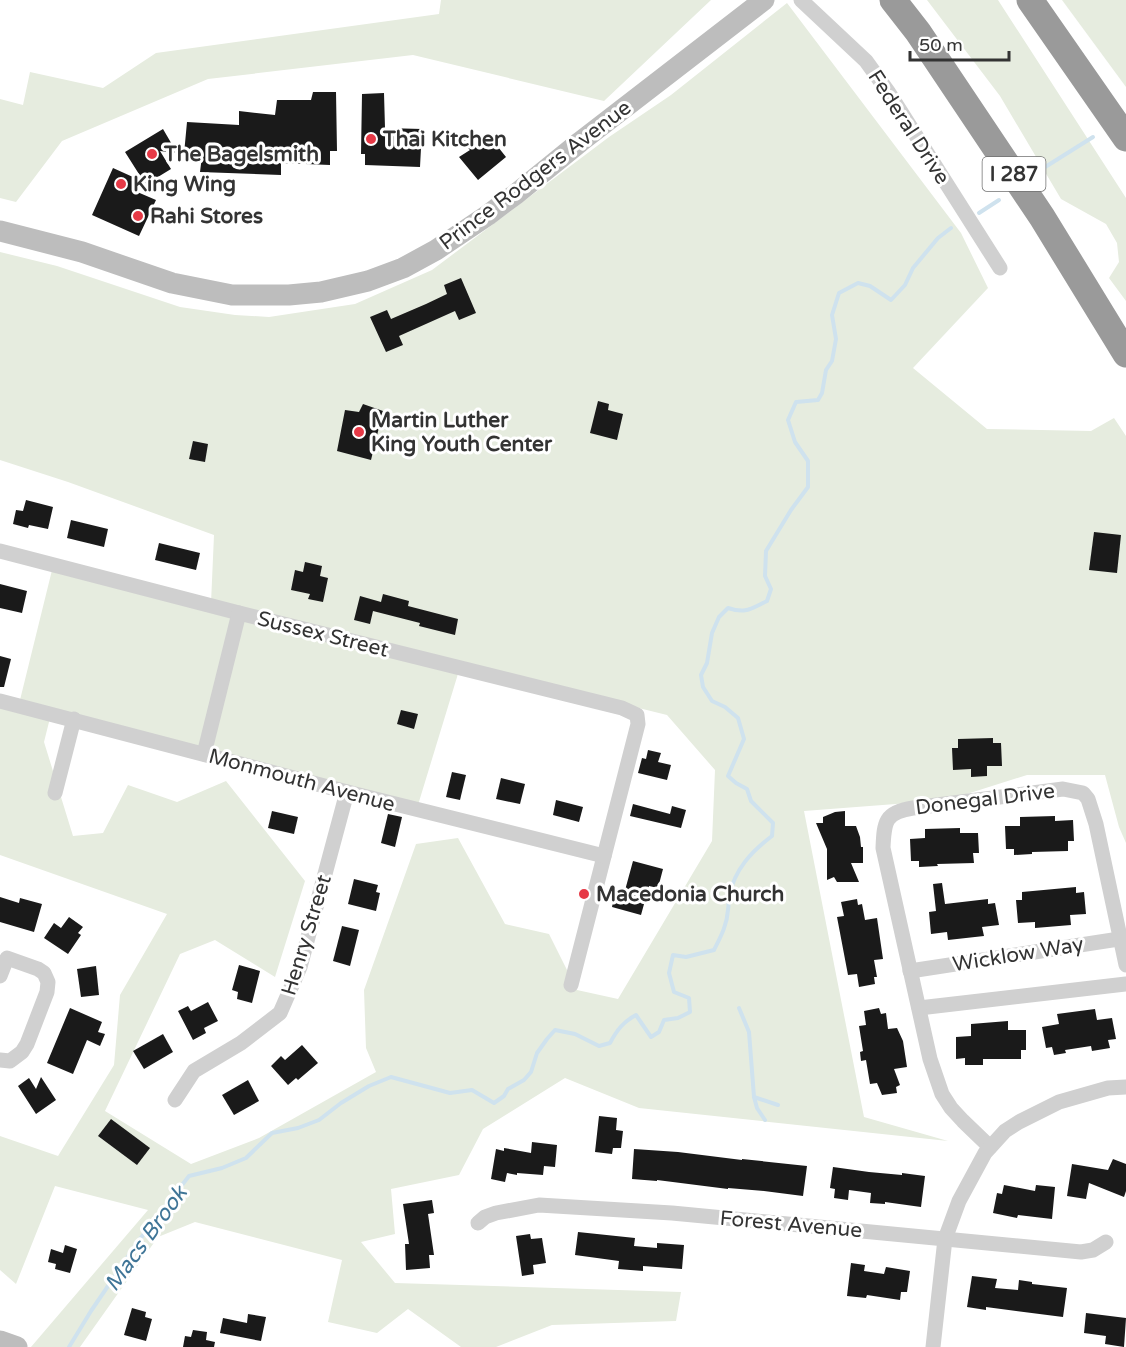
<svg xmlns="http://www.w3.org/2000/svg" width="1126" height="1347" font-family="'Varela Round',sans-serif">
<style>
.green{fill:#e6ecdf;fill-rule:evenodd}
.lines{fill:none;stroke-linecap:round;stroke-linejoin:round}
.stream{stroke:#cfe2ee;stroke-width:4}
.building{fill:#1a1a1a}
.street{stroke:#d0d0d0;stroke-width:15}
.secondary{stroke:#bdbdbd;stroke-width:21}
.highway{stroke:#9a9a9a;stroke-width:27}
.poi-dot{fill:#e63946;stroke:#fff;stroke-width:2}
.labels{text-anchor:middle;stroke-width:6;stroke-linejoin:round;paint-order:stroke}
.shield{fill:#fff;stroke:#707070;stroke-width:1.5}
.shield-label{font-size:20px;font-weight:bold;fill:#333}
.street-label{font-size:21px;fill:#333;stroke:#fff}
.poi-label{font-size:21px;font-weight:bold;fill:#333;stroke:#fff;text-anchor:start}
.water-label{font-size:22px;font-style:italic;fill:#3f7597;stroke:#fff}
</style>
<rect width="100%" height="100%" fill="#fff"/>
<g class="green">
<path d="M441 0H711L604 101 413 55 208 79 62 141 16 202 0 198V99L23 105 30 72 103 88 156 53 439 14Z"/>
<path d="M927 0H998L1126 198V301L1109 278 1119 262 1117 243 1106 224 1061 199 1000 96Z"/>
<path d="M1062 0H1126V87Z"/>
<path d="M787 3 961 233 988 288 913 368 987 429 1091 431 1114 418 1126 436V843L1119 827 1105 775H1027L948 800 804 811 864 1117 948 1141 639 1108 565 1078 483 1129 459 1175 391 1189 395 1234 361 1242 395 1283 681 1292 676 1321 552 1325 496 1347H461L408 1309 377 1333 328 1322 342 1260 195 1222 158 1237 80 1347H31L148 1210 55 1186 16 1284 0 1270V1136L58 1156 114 1065 120 995 167 914 0 855V707L20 700 54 562 211 603 214 535 68 482 0 460V252L57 266 180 307 235 315 269 317 355 304 432 270 609 137 671 95ZM461 664 667 715 715 770 712 841 618 999 577 990 549 934 505 924 458 838 416 844 364 990 366 1048 376 1072 259 1138 191 1164 105 1111 180 954 215 940 275 977 305 881 226 781 177 802 128 785 103 833 73 836 44 742 52 710 418 805Z"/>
</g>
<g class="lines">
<g class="stream">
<path d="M1042 169 1093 137"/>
<path d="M979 213 999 200"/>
<path d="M739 1008 749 1032 754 1097 757 1108 765 1120"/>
<path d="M754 1097 778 1105"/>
<path d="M69 1347 91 1311 140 1239 189 1176 222 1168 246 1158 272 1133 298 1128 319 1120 341 1103 369 1086 391 1077 450 1093 472 1090 494 1103 504 1096 508 1089 524 1080 531 1072 537 1053 547 1039 555 1030 575 1034 599 1046 610 1043C617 1030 623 1022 636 1015L651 1037 659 1032 664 1020 678 1018 690 1012 689 998 674 992 669 973 673 955 686 957 714 950C721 936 727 925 728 910 729 905 728 900 729 896 735 869 751 852 772 836L773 823 751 801 747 789 736 783 728 776 744 739 738 718 725 707 712 701 703 687 701 675 707 663 712 633 719 617 728 608C746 614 750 609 767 601L771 589 765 576 766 551 791 510 808 487V461L795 442 788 420 796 402 818 400 822 393 826 370 832 361 836 339 832 315 839 293 858 283 870 286 891 300 905 285 913 268 938 238 951 228"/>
</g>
</g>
<g class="building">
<path d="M313 92H336L337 151H330V165L281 163V175L200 172 202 156 184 154 187 122 239 125V111L275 115 277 100H311Z"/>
<path d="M384 93 385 128 422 129 420 167 365 165V154H361L362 94Z"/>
<path d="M163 129 177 153 160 151 171 169 135 191 156 200 139 236 92 215 113 168 144 182 125 152Z"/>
<path d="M471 131 479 140 487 133 506 157 478 180 459 157 470 150 460 140Z"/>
<path d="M461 278 476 313 459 320 455 311 399 336 403 345 386 352 370 317 387 310 391 319 426 304 447 294 444 285Z"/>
<path d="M598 401 609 404 608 410 623 414 617 440 590 433Z"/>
<path d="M363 404 383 411 371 460 337 451 345 410 359 412Z"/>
<path d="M193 441 208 444 205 462 189 459Z"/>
<path d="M26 500 53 507 48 529 29 525 28 528 13 524 16 510 23 511Z"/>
<path d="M71 520 108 529 104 547 67 538Z"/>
<path d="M1094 532 1121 535 1117 573 1089 570Z"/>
<path d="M159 543 200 553 196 570 155 560Z"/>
<path d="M305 562 322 566 320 576 328 578 323 602 308 599 310 594 291 590 295 570 303 572Z"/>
<path d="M0 584 27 591 22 613 0 608Z"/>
<path d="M383 594 409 601 408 606 458 619 455 635 419 626 420 623 373 611 370 624 354 620 360 596 381 602Z"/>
<path d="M0 656 11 659 4 687H0Z"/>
<path d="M401 710 418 714 414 729 397 724Z"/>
<path d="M993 738V743H1001L1002 766H987V776L971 777V769L953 770 952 748H958V739Z"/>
<path d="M648 750 661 753 658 762 671 765 667 780 638 773 642 758 646 759Z"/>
<path d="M452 772 466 775 460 800 446 797Z"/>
<path d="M501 778 525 784 520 804 496 799Z"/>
<path d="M556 800 583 807 579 822 553 815Z"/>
<path d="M633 804 670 814 672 806 686 810 681 828 630 816Z"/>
<path d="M272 811 298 817 294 834 268 828Z"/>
<path d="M845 811V826H856L860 837 861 847H863V863H851L859 882H837L834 877 827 880V849L816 823H823V817L835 812Z"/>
<path d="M388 814 402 817 395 847 381 843Z"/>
<path d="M1055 816V821L1073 820 1074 841H1068V851L1032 852V854L1014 855V849H1006L1005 826H1020V817Z"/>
<path d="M960 828V833H978L979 853H973L974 863 937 864 938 866 919 867V861H911L910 839 925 838V829Z"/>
<path d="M633 861 663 869 658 888 649 886 641 915 612 907 615 892 624 894Z"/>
<path d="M354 879 378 885 376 892 380 893 376 911 348 904Z"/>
<path d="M942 883 945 904 988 899V904L995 903 999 925 982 927 984 936 948 940 947 932 931 934 929 912 936 911 933 884Z"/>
<path d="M1076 887V893L1084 892 1086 914 1070 915 1071 925 1035 928V922L1018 923 1016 900H1022V892Z"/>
<path d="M0 897 19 903 20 898 42 904 34 932 0 922Z"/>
<path d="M857 899 858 905 862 904 865 920 877 918 883 959 874 960 877 977H874L875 984 859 987 857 974 848 975 837 917 844 916 841 902Z"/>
<path d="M69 917 83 927 78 933 81 935 68 954 44 938 54 923 61 928Z"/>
<path d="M342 926 359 930 350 966 333 961Z"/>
<path d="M239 965 260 971 252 1003 237 999 238 992 232 990Z"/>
<path d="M96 966 99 995 81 997 77 969Z"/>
<path d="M208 1002 218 1021 204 1028 206 1033 193 1040 178 1011 188 1006 191 1011Z"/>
<path d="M70 1008 102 1022 98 1032 105 1034 100 1046 87 1040 73 1074 47 1063Z"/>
<path d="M879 1008 881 1014 886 1013 888 1029 897 1028 903 1041 907 1067 894 1069 900 1085 896 1087 897 1093 882 1095 877 1083 870 1084 866 1060 861 1061 860 1052 863 1051 859 1026 866 1025 864 1011Z"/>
<path d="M1095 1009 1097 1020 1112 1018 1116 1039 1108 1040 1110 1048 1092 1051 1091 1046 1065 1050 1066 1053 1054 1055 1052 1047 1046 1048 1042 1027 1059 1024 1057 1014Z"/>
<path d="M1008 1021V1030H1026V1050H1021V1059H983V1065H965V1058L956 1059V1037L971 1036V1024Z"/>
<path d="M163 1034 173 1052 144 1069 133 1051Z"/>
<path d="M302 1045 318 1063 298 1080 296 1078 288 1085 271 1066 281 1056 285 1060Z"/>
<path d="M41 1077 56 1100 36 1114 18 1086 29 1078 36 1089Z"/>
<path d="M248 1080 259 1101 234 1115 222 1095Z"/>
<path d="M599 1116 617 1118 616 1130 623 1131 621 1148H613L612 1154 595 1152Z"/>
<path d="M111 1119 150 1148 137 1165 98 1136Z"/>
<path d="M532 1142 557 1145 555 1167 544 1166 543 1175 517 1173V1175L507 1173 505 1182 491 1179 496 1149 504 1151V1148L531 1153Z"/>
<path d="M634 1149 678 1152 742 1160V1159L807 1166 803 1196 764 1191 728 1188V1189L657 1180V1181L632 1179Z"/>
<path d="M1113 1159 1126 1164V1191L1124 1197 1089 1183 1086 1199 1067 1196 1072 1164 1108 1170Z"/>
<path d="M833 1167 869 1172 902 1175V1173L925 1176 921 1207 885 1202V1204L870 1203 871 1193 849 1190 848 1200 834 1198 835 1189 830 1188Z"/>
<path d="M1004 1185 1035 1191 1036 1185 1055 1187 1052 1219 1018 1215 1017 1218 993 1213 997 1193 1002 1194Z"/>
<path d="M432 1200 434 1213 428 1214 434 1255H429L430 1268 406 1270 405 1244H409L403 1204Z"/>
<path d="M578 1232 635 1238 634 1246 657 1248V1243L684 1245 682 1269 643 1266V1271L618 1269 619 1261 575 1255Z"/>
<path d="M530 1234 531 1239 542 1238 546 1263 533 1265 534 1274 522 1276 516 1236Z"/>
<path d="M65 1245 77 1249 70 1273 55 1269 56 1264 48 1262 51 1249 63 1253Z"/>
<path d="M851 1263 865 1265 864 1271 884 1274 886 1267 910 1271 907 1292H901L900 1300 867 1295 866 1298 847 1296Z"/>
<path d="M972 1276 997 1279 995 1288 1018 1290 1019 1280 1032 1282V1284L1067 1288 1063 1317 986 1307V1310L967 1307Z"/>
<path d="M132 1308 146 1312 145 1317 152 1319 146 1341 124 1335Z"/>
<path d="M1086 1313 1126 1318 1124 1347 1105 1344 1106 1336 1084 1333Z"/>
<path d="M248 1314 266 1317 261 1341 220 1333 223 1318 247 1323Z"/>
<path d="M193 1330 207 1332 206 1340 215 1342 214 1347H183L185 1336 191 1337Z"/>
</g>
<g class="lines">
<g class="street">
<path d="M801 0 866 61 889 93 1000 268"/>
<path d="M0 551 239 613 622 708 637 715 638 724 571 985"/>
<path d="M0 701 355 794 604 856"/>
<path d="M204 754 239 613"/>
<path d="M55 793 74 719"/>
<path d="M910 971 1126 938"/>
<path d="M0 976 7 958 38 969 44 973 48 982 47 992 27 1044 22 1052 10 1061 0 1060"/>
<path d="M919 1008 1126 984"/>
<path d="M175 1100 194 1071 241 1043 280 1013 300 967 347 792"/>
<path d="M990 1147 963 1121 951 1108 942 1094 930 1059 883 848C884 822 885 812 913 808L1063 789 1083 793 1088 799 1096 824 1126 965"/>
<path d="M478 1223 485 1217 496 1213 539 1205 672 1213 1081 1252 1093 1250 1106 1242"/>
<path d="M933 1347 945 1239 959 1201 985 1153 1005 1131 1019 1122 1059 1102 1108 1088 1126 1087"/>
</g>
<g class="secondary">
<path d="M0 231 82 252 172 283 232 295H289L321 292 368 281 403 268 436 250 488 215 516 194 580 142 764 0"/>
<path d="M0 1341 17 1347"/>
</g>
<g class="highway">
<path d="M893 0 918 32 1042 217 1126 354"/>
<path d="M1030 0 1126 138"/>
</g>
</g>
<g class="poi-dot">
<circle cx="371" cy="139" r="6"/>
<circle cx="152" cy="154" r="6"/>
<circle cx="121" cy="184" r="6"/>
<circle cx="138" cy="216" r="6"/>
<circle cx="359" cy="432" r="6"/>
<circle cx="584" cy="894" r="6"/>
</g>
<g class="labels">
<rect class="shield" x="982.5" y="157" width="63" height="34" rx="4.5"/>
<g class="shield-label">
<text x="1014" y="181">I 287</text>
</g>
<g class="street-label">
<text transform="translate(909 127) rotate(57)" y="7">Federal Drive</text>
<text transform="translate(535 175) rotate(-37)" y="7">Prince Rodgers Avenue</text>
<text transform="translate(323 634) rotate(14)" y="7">Sussex Street</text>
<text transform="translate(302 780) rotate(15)" y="7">Monmouth Avenue</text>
<text transform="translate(985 799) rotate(-7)" y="7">Donegal Drive</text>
<text transform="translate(306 935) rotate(-73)" y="7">Henry Street</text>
<text transform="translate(1018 954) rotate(-9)" y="7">Wicklow Way</text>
<text transform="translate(791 1224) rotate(5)" y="7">Forest Avenue</text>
</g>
<g class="poi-label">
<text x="383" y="146">Thai Kitchen</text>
<text x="164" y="161">The Bagelsmith</text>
<text x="133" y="191">King Wing</text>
<text x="150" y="223">Rahi Stores</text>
<text x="371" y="427">Martin Luther<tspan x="371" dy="24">King Youth Center</tspan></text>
<text x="596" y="901">Macedonia Church</text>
</g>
<g class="water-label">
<text transform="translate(145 1238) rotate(-54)" y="8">Macs Brook</text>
</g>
</g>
<path d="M910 51v9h99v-9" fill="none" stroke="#333333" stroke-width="3"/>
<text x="919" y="51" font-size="18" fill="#333333" stroke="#ffffff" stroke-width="4.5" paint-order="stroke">50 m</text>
</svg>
